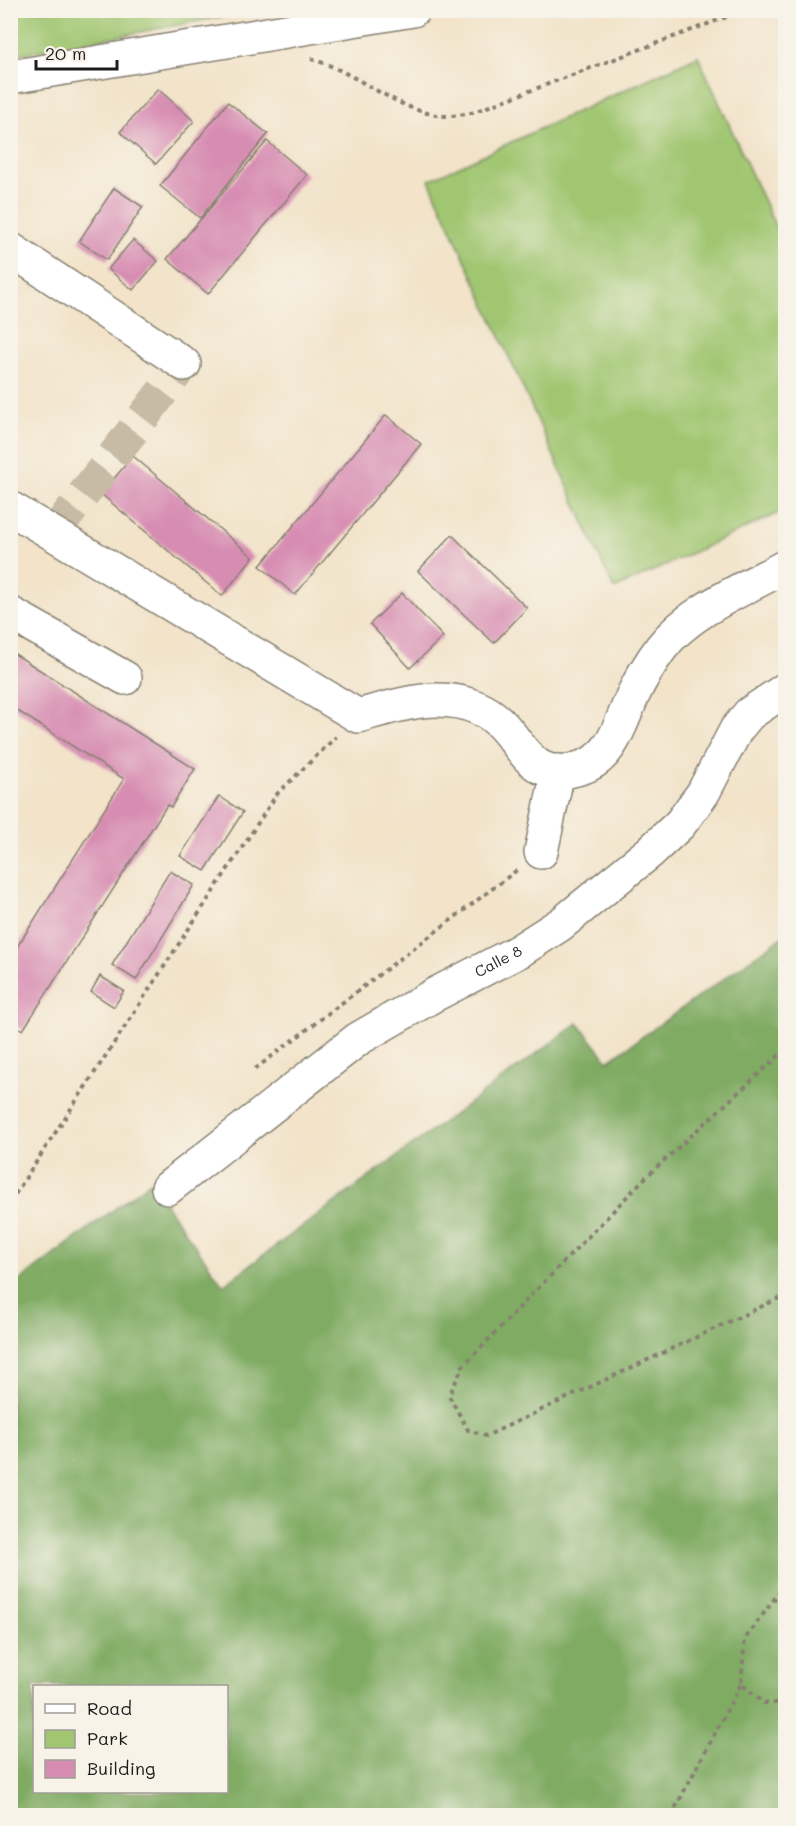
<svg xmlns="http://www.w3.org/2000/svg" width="796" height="1826" font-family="Mali,sans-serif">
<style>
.green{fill:#a0c671;stroke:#5e7146;stroke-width:1.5}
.forest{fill:#80ab63;stroke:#4e6440;stroke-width:1.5;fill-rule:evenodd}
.building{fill:#d78db2}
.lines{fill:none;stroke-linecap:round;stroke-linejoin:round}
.minor-tunnel{stroke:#c7bba6;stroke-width:33;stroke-dasharray:33 16;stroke-linecap:butt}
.minor-casing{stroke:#878072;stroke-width:36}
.path{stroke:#878072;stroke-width:4;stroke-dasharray:4.5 4.5;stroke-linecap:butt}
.minor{stroke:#fff;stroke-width:33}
.labels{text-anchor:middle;stroke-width:4.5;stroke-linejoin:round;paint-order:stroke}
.street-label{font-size:15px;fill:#1c1c1c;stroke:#f7f3e8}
</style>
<rect width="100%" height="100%" fill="#f7f3e8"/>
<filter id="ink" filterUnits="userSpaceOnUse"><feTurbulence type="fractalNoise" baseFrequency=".0167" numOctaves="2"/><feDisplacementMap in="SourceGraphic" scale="12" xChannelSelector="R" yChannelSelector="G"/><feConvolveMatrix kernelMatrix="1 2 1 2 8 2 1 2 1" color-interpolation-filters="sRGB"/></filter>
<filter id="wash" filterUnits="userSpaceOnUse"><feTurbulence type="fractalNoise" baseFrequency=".008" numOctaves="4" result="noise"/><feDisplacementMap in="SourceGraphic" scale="24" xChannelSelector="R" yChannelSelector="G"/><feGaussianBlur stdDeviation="1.35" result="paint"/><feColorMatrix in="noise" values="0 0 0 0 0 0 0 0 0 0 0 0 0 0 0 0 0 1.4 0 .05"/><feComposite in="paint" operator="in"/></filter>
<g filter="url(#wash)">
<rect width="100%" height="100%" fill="#f2e3c9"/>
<g class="green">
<path d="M11 10H253V11L11 56Z"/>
<path d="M698 56 785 248V510L614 589 429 180Z"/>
</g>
<path class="forest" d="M785 935V1815L11 1816V1287L150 1182 223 1285 578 1023 608 1061ZM34 1686H226V1792H34Z"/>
<g id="blocks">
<g class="building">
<path d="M158 89 194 121 156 164 120 132Z"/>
<path d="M228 102 268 134 200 218 160 186Z"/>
<path d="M267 141 307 175 208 294 167 259Z"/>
<path d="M114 188 143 207 107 260 79 241Z"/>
<path d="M133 240 158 261 133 290 108 269Z"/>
<path d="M386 415 421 444 295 595 260 566Z"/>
<path d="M133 456 253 557 222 596 101 494Z"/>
<path d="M452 535 527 608 494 643 418 571Z"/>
<path d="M402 593 443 637 410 668 370 624Z"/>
<path d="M10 651 195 769 171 807 167 805 23 1030 10 1023V958L124 779 10 706Z"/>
<path d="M219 796 243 812 205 871 180 856Z"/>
<path d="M170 871 194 885 136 980 112 965Z"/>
<path d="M100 976 124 991 114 1007 91 992Z"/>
</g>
</g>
</g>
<g filter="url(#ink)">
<use href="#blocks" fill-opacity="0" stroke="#878072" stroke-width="1.5"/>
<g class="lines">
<path class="minor-tunnel" d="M53 534 184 364"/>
<g class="minor-casing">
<g id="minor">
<path d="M10 77 413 10"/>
<path d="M10 249 184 364"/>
<path d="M10 508 358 716C398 705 438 691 478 708 524 727 521 789 583 767 613 757 621 721 633 695 641 678 650 663 661 648 690 610 744 589 786 566"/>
<path d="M10 613 125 678"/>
<path d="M541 852 558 771"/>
<path id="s1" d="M168 1188 358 1039 434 995 519 951 561 924 650 852 680 824 703 793 736 730 749 714 786 689"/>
</g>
</g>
<g class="path">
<path d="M311 59C356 71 403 116 448 116 456 116 464 114 471 113L745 10"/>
<path d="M786 1049 646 1177 489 1339 463 1366 449 1396 468 1430 486 1436 786 1295"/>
<path d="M255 1069 517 870"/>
<path d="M10 1202 277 794 336 737"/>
<path d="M786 1583 745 1639 741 1684 764 1703H786"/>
<path d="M671 1816 741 1684"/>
</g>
<use href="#minor" class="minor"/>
</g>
</g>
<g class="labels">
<g class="street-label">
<text dy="5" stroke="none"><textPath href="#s1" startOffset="402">Calle 8</textPath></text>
</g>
</g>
<rect width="796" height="1826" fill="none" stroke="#f7f3e8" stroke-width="36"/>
<rect x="33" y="1685" width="195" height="108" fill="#f7f3e8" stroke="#9f9d96" stroke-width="1.5"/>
<rect x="45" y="1704" width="30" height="9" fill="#ffffff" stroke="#9f9d96" stroke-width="1.5"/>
<text x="87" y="1715" font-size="18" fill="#1c1c1c">Road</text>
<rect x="45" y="1730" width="30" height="18" fill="#a0c671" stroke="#9f9d96" stroke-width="1.5"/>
<text x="87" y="1745" font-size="18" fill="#1c1c1c">Park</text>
<rect x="45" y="1760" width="30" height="18" fill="#d78db2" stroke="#9f9d96" stroke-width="1.5"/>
<text x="87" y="1775" font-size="18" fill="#1c1c1c">Building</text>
<path d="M36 60v9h81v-9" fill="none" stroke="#1c1c1c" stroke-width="3"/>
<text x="45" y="60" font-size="18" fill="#1c1c1c" stroke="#f7f3e8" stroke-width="4.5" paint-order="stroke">20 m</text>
</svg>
